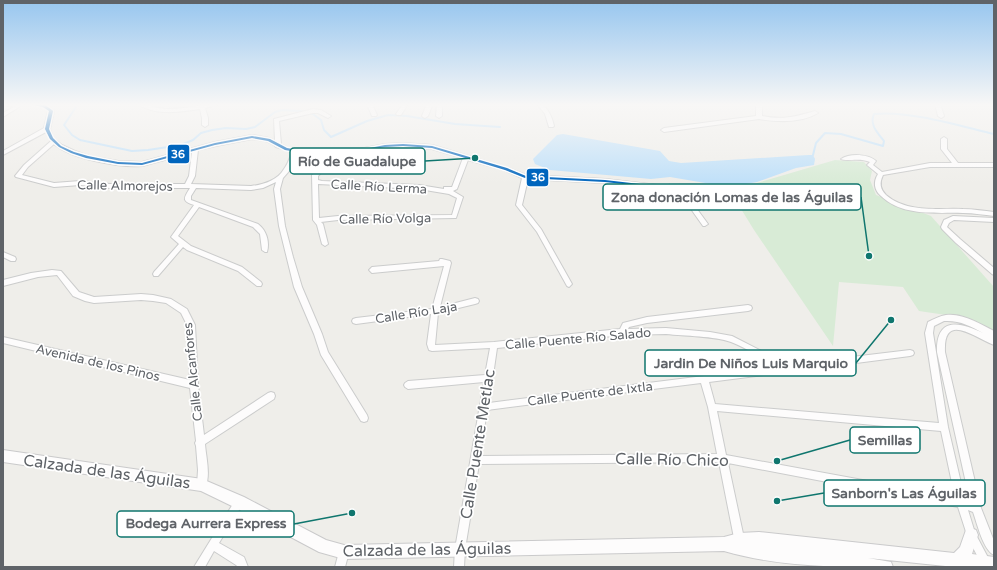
<svg xmlns="http://www.w3.org/2000/svg" width="997" height="570" font-family="'Varela Round',sans-serif">
<style>
.green{fill:#d8ebd6}
.water{fill:#bfe0f9}
.lines{fill:none;stroke-linecap:round;stroke-linejoin:round}
.stream{stroke:#bfe0f9;stroke-width:2}
.minor-casing{stroke:#cbcccc;stroke-width:2}
.secondary-casing{stroke:#cacacb;stroke-width:2}
.minor{fill:#fdfcfc;fill-rule:evenodd}
.secondary{fill:#fdfcfc;fill-rule:evenodd}
.bus-1-casing{stroke:#fff;stroke-width:3}
.bus-1{fill:#0065bd;fill-rule:evenodd}
.labels{text-anchor:middle;stroke-width:3.5;stroke-linejoin:round;paint-order:stroke}
.street-label{font-size:13px;fill:#5f6368;stroke:#fff}
.near-street-label{font-size:16px;fill:#5f6368;stroke:#fff}
.leader{fill:none;stroke:#0f766e;stroke-width:1.5}
.callout-dot{fill:#0f766e;stroke:#fff;stroke-width:1.5}
.callout{fill:#fff;stroke:#0f766e;stroke-width:1.5}
.callout-label{font-size:14px;text-anchor:middle;font-weight:bold;fill:#5f6368}
.line-badge{stroke:#fff;stroke-width:1.5}
.badge-label{font-size:11px;text-anchor:middle;font-weight:bold;fill:#fff}
</style>
<rect width="100%" height="100%" fill="#efeeea"/>
<path class="green" d="M835 160 864 162 872 171 870 180 876 195 931 216 994 287V334L946 315 919 311 903 287 839 282 833 346 754 230 730 191Z"/>
<path class="water" d="M563 134 660 151 669 161 681 163 808 155H813L815 159 814 165 796 168 757 182 740 185 723 186 670 177 651 179 550 170 535 164 533 159 557 135Z"/>
<g class="lines">
<g class="stream">
<path d="M78 104 64 125 72 135 80 140 132 151 148 150 181 145 193 140 201 133 212 130 226 128 246 129 255 127 275 112 282 110 300 111 313 114 321 120 324 130 331 137 367 121 388 115 407 116 455 124 500 127"/>
<path d="M813 155 816 143 825 133 841 134 883 146 884 141C878 133 869 125 874 114 908 110 960 126 994 134"/>
</g>
<g class="minor-casing">
<g id="minor">
<path d="M3 104H24L3 117V113L16 106H3Z"/>
<path d="M29 104H44L53 110 54 111 50 129 53 138 62 145 75 151 89 156 118 161 142 162 215 142 252 135 269 138 275 141 274 119 313 109 321 110 331 116 328 118 318 113H313L279 121 281 144 288 148 315 152 349 151 385 144 403 143 432 145 508 168 526 175 605 179 666 186 671 184 708 185 723 191 724 192 721 194 707 189 676 188 683 190 708 224 705 226H703L679 192 669 189 633 186 639 206 636 208 633 206 627 185 605 183 528 179 522 205 541 229 572 284 569 287 567 286 537 232 516 205 522 178 504 170 468 160 457 189 453 191 463 197 456 218 338 220 321 222 323 224 328 244 325 246 322 244 317 225 313 220 312 175 317 171C336 166 364 162 379 149 350 155 327 158 297 153L290 170 283 178 280 189 285 226 293 257 302 287 322 334 328 352 367 415 368 418 367 421 364 422 361 421 321 355 314 334 294 287 279 226 274 189 276 182 263 188 251 190 196 188 191 196V200L258 224C266 230 270 241 267 252H265L262 250 260 234 253 227 199 207 178 236 191 246 242 267 261 282 262 284 261 286H257L238 271 187 250 183 247 158 276H154L153 274 154 272 179 244 171 237 194 205C181 201 184 198 190 188H110L80 185 54 187 16 177 15 176 24 165 51 141 46 132 3 155V151L44 128 48 111 43 107ZM252 139C261 140 270 141 276 147L292 152C290 157 288 164 284 169 278 180 263 185 251 186L191 184 195 176 198 150 216 146ZM54 144C71 159 120 168 142 166 147 165 152 163 157 162 168 159 180 155 192 152L189 176 185 184H110L80 181 54 183 22 175 28 167ZM403 147 432 149 463 158 452 187H444V189L419 185 322 181 318 180V176L321 173 366 161 376 157 387 148ZM318 184 419 189 449 194 457 198 452 215 338 216 319 218Z"/>
<path d="M138 104C148 104 157 109 168 109 186 109 203 104 221 104L205 108 208 118V125L205 127 202 125V118L200 109C180 112 155 116 138 104Z"/>
<path d="M367 104H372L377 115 376 116H372Z"/>
<path d="M403 104H408L401 115H397L396 114Z"/>
<path d="M429 104 432 106 428 116 425 118 423 117 422 116 426 106Z"/>
<path d="M437 104H442V116L439 118 436 116Z"/>
<path d="M537 104H542C549 110 552 117 554 126L553 127H549L545 114Z"/>
<path d="M756 104H762V116C782 120 795 117 815 111L818 113C802 123 777 122 759 119L664 132 661 130 664 128 756 116Z"/>
<path d="M935 104H940L944 116 943 117 941 118 938 116Z"/>
<path d="M944 137 947 139V149L958 163H994V167H930L883 175C879 183 880 189 886 195 907 213 938 208 963 209 974 209 984 211 994 212V216C984 215 974 213 963 213 936 212 903 217 881 196 874 190 873 182 878 174L867 165 870 162C859 157 847 162 841 159 850 153 868 154 876 161L873 165 882 172 930 163H952L941 149V139Z"/>
<path d="M953 216 994 218V222L954 220 949 223 947 227 960 239 994 268V275L992 274 956 243 942 229 941 227 944 220Z"/>
<path d="M3 252 15 257 16 259 15 261H11L3 257Z"/>
<path d="M440 259H442L450 261 451 263 440 307 475 298 478 299 479 301 478 303 475 304 438 313 435 345 494 342 620 329 623 323 647 317 748 305 751 306 752 308 751 310 748 311 647 323 629 327 628 329 666 328 710 332 732 336 775 358 785 365 910 350 913 351 914 353 913 355 910 356 709 382 715 404 939 423 925 333 928 322C934 319 940 316 946 315 963 313 980 324 994 331V338H992H994V345C975 338 943 311 945 352L981 508 994 541V555C983 550 977 523 973 512L968 510 975 533 993 567H983L968 538 958 507 728 463 745 543 743 546 740 548 737 546 735 543 719 462 479 464 465 549 464 567H454L455 549 484 382 408 389 405 387 404 385 405 383 408 381 485 375 490 348 432 351 429 350 427 344 431 314 356 324 353 323 352 321 353 319 356 318 432 309 444 266 372 273 369 270 372 267 439 261ZM944 321C959 320 971 326 983 333 959 321 936 317 937 352L970 501 965 500 948 427 933 333 934 326ZM666 334C684 336 715 336 731 342 744 347 764 359 775 367L489 403 497 348 623 335ZM701 383 708 407 717 454 480 456 487 410ZM717 411 941 431 955 497 726 455Z"/>
<path d="M52 270 61 271 79 292 94 297 141 294 153 295 171 299 187 309 195 325 198 385 204 435 268 393 271 392 274 393 275 396 274 399 205 444C206 458 211 475 205 488L202 490 199 488 197 485 198 470 196 446 195 443 196 441 190 388 3 343V337L190 380 187 325 181 313 166 303 153 301 141 300 94 303 85 301 73 296 57 275 38 277 3 286V280L31 273Z"/>
<path d="M239 497 242 499 244 502 242 505 219 543 244 557 248 567H238L236 565 214 551 205 567H194L236 499Z"/>
<path d="M344 547 348 548 349 552 345 567H335L340 548Z"/>
</g>
</g>
<g class="secondary-casing">
<path id="secondary" d="M3 450 202 479 244 497 326 540 344 545 724 537 739 533 759 532 954 553 960 547 966 530 971 528 976 530 978 535 972 554 994 557V567H955L868 558 891 562 893 567C837 567 779 567 724 551L344 559 319 552 234 507 201 491 3 462Z"/>
</g>
<use href="#minor" class="minor"/>
<use href="#secondary" class="secondary"/>
<g class="bus-1-casing">
<path id="bus-1" d="M29 104 45 105 52 110 53 111 49 129 53 138 61 146 74 152 88 156 118 162 142 163 215 143 252 136 270 139 287 148 315 153 349 152 385 145 403 144 432 146 507 168 526 176 605 180 666 187 671 185 708 186 723 191V192L721 193 707 188 672 187 667 189 605 182 525 178 505 170 432 148 403 146 385 147 349 154 315 155 285 150 268 141 252 138 215 145 142 165 118 164 86 158 71 153 59 147 50 139 45 129 49 111 43 107Z"/>
</g>
<use href="#bus-1" class="bus-1"/>
</g>
<linearGradient id="sky" x2="0" y2="1"><stop stop-color="#97c6ef"/><stop offset="0.57" stop-color="#f8f7f6"/><stop offset="1" stop-color="#f8f7f6" stop-opacity="0"/></linearGradient>
<rect width="997" height="184" fill="url(#sky)"/>
<g class="labels">
<g class="street-label">
<text transform="translate(125 185) rotate(1)" y="5">Calle Almorejos</text>
<text transform="translate(379 186) rotate(3)" y="5">Calle Río Lerma</text>
<text transform="translate(385 218) rotate(-1)" y="5">Calle Río Volga</text>
<text transform="translate(416 312) rotate(-9)" y="5">Calle Río Laja</text>
<text transform="translate(578 338) rotate(-5)" y="5">Calle Puente Río Salado</text>
<text transform="translate(98 362) rotate(13)" y="5">Avenida de los Pinos</text>
<text transform="translate(192 372) rotate(-96)" y="5">Calle Alcanfores</text>
<text transform="translate(590 393) rotate(-7)" y="5">Calle Puente de Ixtla</text>
</g>
<g class="near-street-label">
<text transform="translate(477 444) rotate(-81)" y="6">Calle Puente Metlac</text>
<text transform="translate(672 459) rotate(1)" y="6">Calle Río Chico</text>
<text transform="translate(107 471) rotate(8)" y="6">Calzada de las Águilas</text>
<text transform="translate(427 549) rotate(-1)" y="6">Calzada de las Águilas</text>
</g>
</g>
<path class="leader" d="M475 158L425 161M869 256L861 197M891 320L856 363M777 461L850 440M777 501L824 493M352 513L294 524"/>
<g class="callout-dot">
<circle cx="475" cy="158" r="4"/>
<circle cx="869" cy="256" r="4"/>
<circle cx="891" cy="320" r="4"/>
<circle cx="777" cy="461" r="4"/>
<circle cx="777" cy="501" r="4"/>
<circle cx="352" cy="513" r="4"/>
</g>
<g class="callout">
<rect x="290" y="148" width="135" height="26" rx="4"/>
<rect x="603" y="184" width="258" height="26" rx="4"/>
<rect x="645" y="350" width="211" height="26" rx="4"/>
<rect x="850" y="427" width="70" height="26" rx="4"/>
<rect x="824" y="480" width="161" height="26" rx="4"/>
<rect x="117" y="511" width="177" height="26" rx="4"/>
</g>
<g class="callout-label">
<text x="357" y="166">Río de Guadalupe</text>
<text x="732" y="202">Zona donación Lomas de las Águilas</text>
<text x="751" y="368">Jardin De Niños Luis Marquio</text>
<text x="885" y="445">Semillas</text>
<text x="904" y="498">Sanborn's Las Águilas</text>
<text x="206" y="528">Bodega Aurrera Express</text>
</g>
<g class="line-badge">
<rect x="167" y="144" width="23" height="20" rx="4" fill="#0065bd"/>
<rect x="526" y="168" width="23" height="19" rx="4" fill="#0065bd"/>
</g>
<g class="badge-label">
<text x="178" y="158">36</text>
<text x="538" y="181">36</text>
</g>
<rect width="997" height="570" fill="none" stroke="#5f6368" stroke-width="8"/>
</svg>
